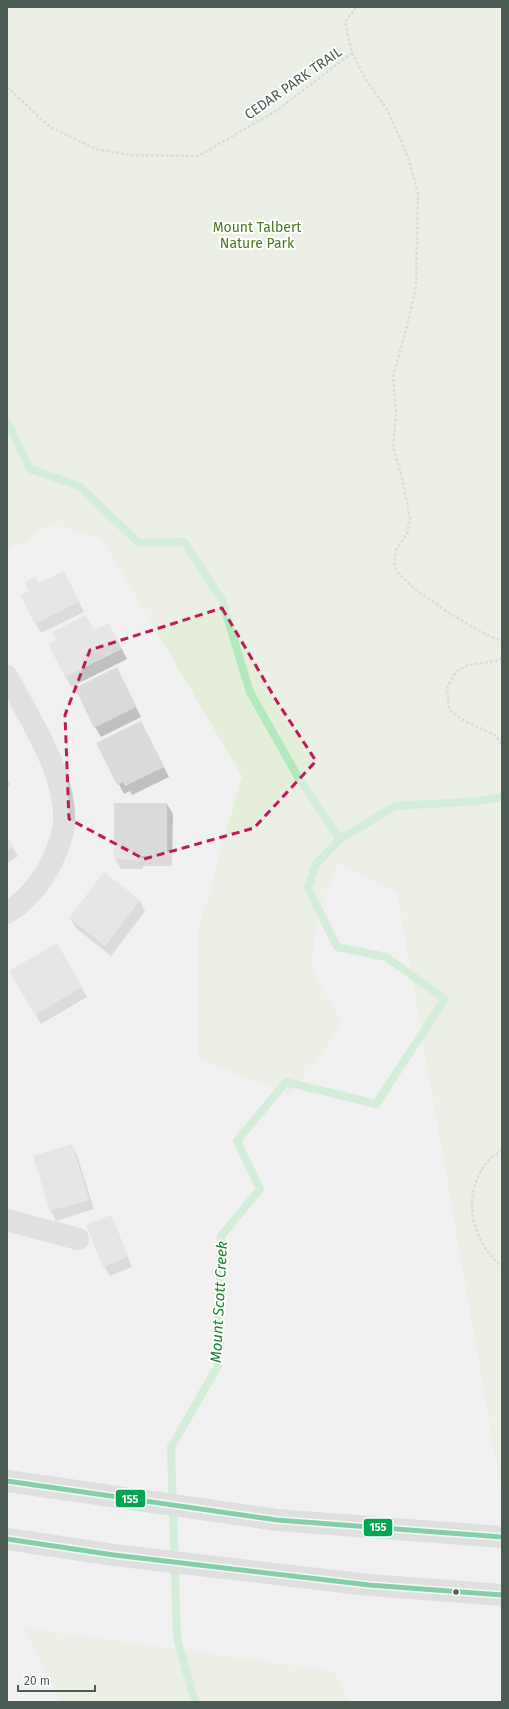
<svg xmlns="http://www.w3.org/2000/svg" width="509" height="1709" font-family="'Fira Sans',sans-serif">
<style>
.green{fill:#e5eed8}
.shadow{fill:#0003}
.lines{fill:none;stroke-linecap:round;stroke-linejoin:round}
.stream{stroke:#b0e9bc;stroke-width:8}
.building{fill:#d9dada}
.path{stroke:#c0c6bc;stroke-width:2.5;stroke-dasharray:3 2;stroke-linecap:butt}
.minor{stroke:#c9cdcb;stroke-width:22}
.major{stroke:#c6ccc9;stroke-width:22}
.bus-1-casing{stroke:#fff;stroke-width:8}
.bus-1{stroke:#00a651;stroke-width:5}
.marked{fill:none;stroke:#c2185b;stroke-width:3;stroke-dasharray:8 5;stroke-linejoin:round}
.bus-dot{fill:#4a5c53;stroke:#fff;stroke-width:1.5}
.labels{text-anchor:middle;stroke-width:4;stroke-linejoin:round;paint-order:stroke}
.street-label{font-size:14px;fill:#4a5c53;stroke:#fff}
.park-label{font-size:14px;fill:#4a791f;stroke:#fff}
.water-label{font-size:15px;font-style:italic;fill:#17842f;stroke:#fff}
.line-badge{stroke:#fff;stroke-width:1.5}
.badge-label{font-size:11px;text-anchor:middle;font-weight:bold;fill:#fff}
</style>
<rect width="100%" height="100%" fill="#f1f1f1"/>
<g class="green">
<path d="M7 7H502V1484H500L397 892 338 863 318 915 311 966 341 1022 318 1060 289 1094 198 1059V932L242 776 101 538 49 524 22 546 15 543 8 551 7 550Z"/>
<path d="M24 1628 333 1671 349 1702H61Z"/>
</g>
<g class="shadow">
<path d="M69 582 84 612 41 633 36 624 31 591 38 584Z"/>
<path d="M94 631 114 634 127 659 71 687 49 645Z"/>
<path d="M122 678 141 717 101 737 95 727Z"/>
<path d="M146 732 169 777 132 795 130 791 124 794 98 744Z"/>
<path d="M7 779 10 785 7 786Z"/>
<path d="M115 804H167L173 814 172 866H143V869H121L115 859Z"/>
<path d="M7 837 18 856 7 863Z"/>
<path d="M104 874 140 901 145 911 111 956 76 928 70 918Z"/>
<path d="M56 945 87 997 41 1024 10 971Z"/>
<path d="M71 1145 77 1155 94 1209 56 1221 51 1211 34 1156Z"/>
<path d="M110 1217 116 1227 132 1267 110 1276 104 1266Z"/>
</g>
<g class="lines">
<g class="stream">
<path d="M7 421 30 469 79 486 139 543 184 542 222 600 250 692 298 777 340 839"/>
<path d="M195 1702 177 1638 171 1447 218 1366 221 1236 260 1189 237 1141 286 1082 376 1104 445 999 386 957 337 947 308 888 316 864 340 839 395 806 481 801 502 797"/>
</g>
</g>
<g class="building">
<path d="M64 571 79 602 35 624 20 595 29 591 25 582 35 577 38 583Z"/>
<path d="M86 615 94 630 109 623 122 649 65 677 48 644 56 640 52 632Z"/>
<path d="M117 667 136 707 94 728 75 688Z"/>
<path d="M141 721 164 767 125 786 123 782 117 785 96 743Z"/>
<path d="M114 803H167V856H138V860L114 859Z"/>
<path d="M7 835 13 846 7 850Z"/>
<path d="M104 872 140 900 105 946 69 918Z"/>
<path d="M57 943 82 987 35 1015 9 971Z"/>
<path d="M72 1144 89 1200 50 1211 33 1156Z"/>
<path d="M111 1215 128 1257 103 1267 86 1225Z"/>
</g>
<g class="lines">
<g class="path">
<path d="M356 7 345 22 352 53 366 80 388 111 408 157 418 194 416 286 407 326 393 377 396 414 393 448 401 474 410 518 407 534 396 550 394 562 397 572 415 589 449 613 485 634 502 641"/>
<path d="M7 87 50 127 96 149 130 155 198 156 276 111 352 53"/>
<path d="M502 658 496 661 468 665 456 672 447 687 449 709 461 719 495 735 502 744"/>
<path d="M502 1150C498 1153 493 1156 490 1159 460 1190 470 1242 502 1266"/>
</g>
<g class="minor">
<path d="M7 676C29 718 67 774 64 823 63 836 57 851 51 863 41 883 26 901 7 913"/>
<path d="M7 1220 78 1239"/>
</g>
<g class="major">
<path d="M7 1481 277 1520 502 1537"/>
<path d="M7 1539 114 1555 369 1585 502 1595"/>
</g>
<g class="bus-1-casing">
<g id="bus-1">
<path d="M7 1481 277 1520 502 1537"/>
<path d="M7 1539 114 1555 369 1585 502 1595"/>
</g>
</g>
<use href="#bus-1" class="bus-1"/>
</g>
<path d="M0 0H509V1709H0ZM222 608 276 700 316 761 254 828 144 859 69 819 65 715 90 650Z" fill="#f1f1f1" fill-opacity=".55" fill-rule="evenodd"/>
<path class="marked" d="M222 608 276 700 316 761 254 828 144 859 69 819 65 715 90 650Z"/>
<circle class="bus-dot" cx="456" cy="1592" r="3.5"/>
<g class="labels">
<g class="street-label">
<text transform="translate(293 83) rotate(-35)" y="5">CEDAR PARK TRAIL</text>
</g>
<g class="park-label">
<text x="257" y="232">Mount Talbert<tspan x="257" dy="16">Nature Park</tspan></text>
</g>
<g class="water-label">
<text transform="translate(219 1302) rotate(-87)" y="5">Mount Scott Creek</text>
</g>
</g>
<g class="line-badge">
<rect x="115" y="1489" width="31" height="19" rx="4" fill="#00a651"/>
<rect x="363" y="1518" width="30" height="19" rx="4" fill="#00a651"/>
</g>
<g class="badge-label">
<text x="130" y="1503">155</text>
<text x="378" y="1531">155</text>
</g>
<rect width="509" height="1709" fill="none" stroke="#4a5c53" stroke-width="16"/>
<path d="M18 1685v6h77v-6" fill="none" stroke="#4a5c53" stroke-width="2"/>
<text x="24" y="1685" font-size="12" fill="#4a5c53" stroke="#ffffff" stroke-width="3" paint-order="stroke">20 m</text>
</svg>
